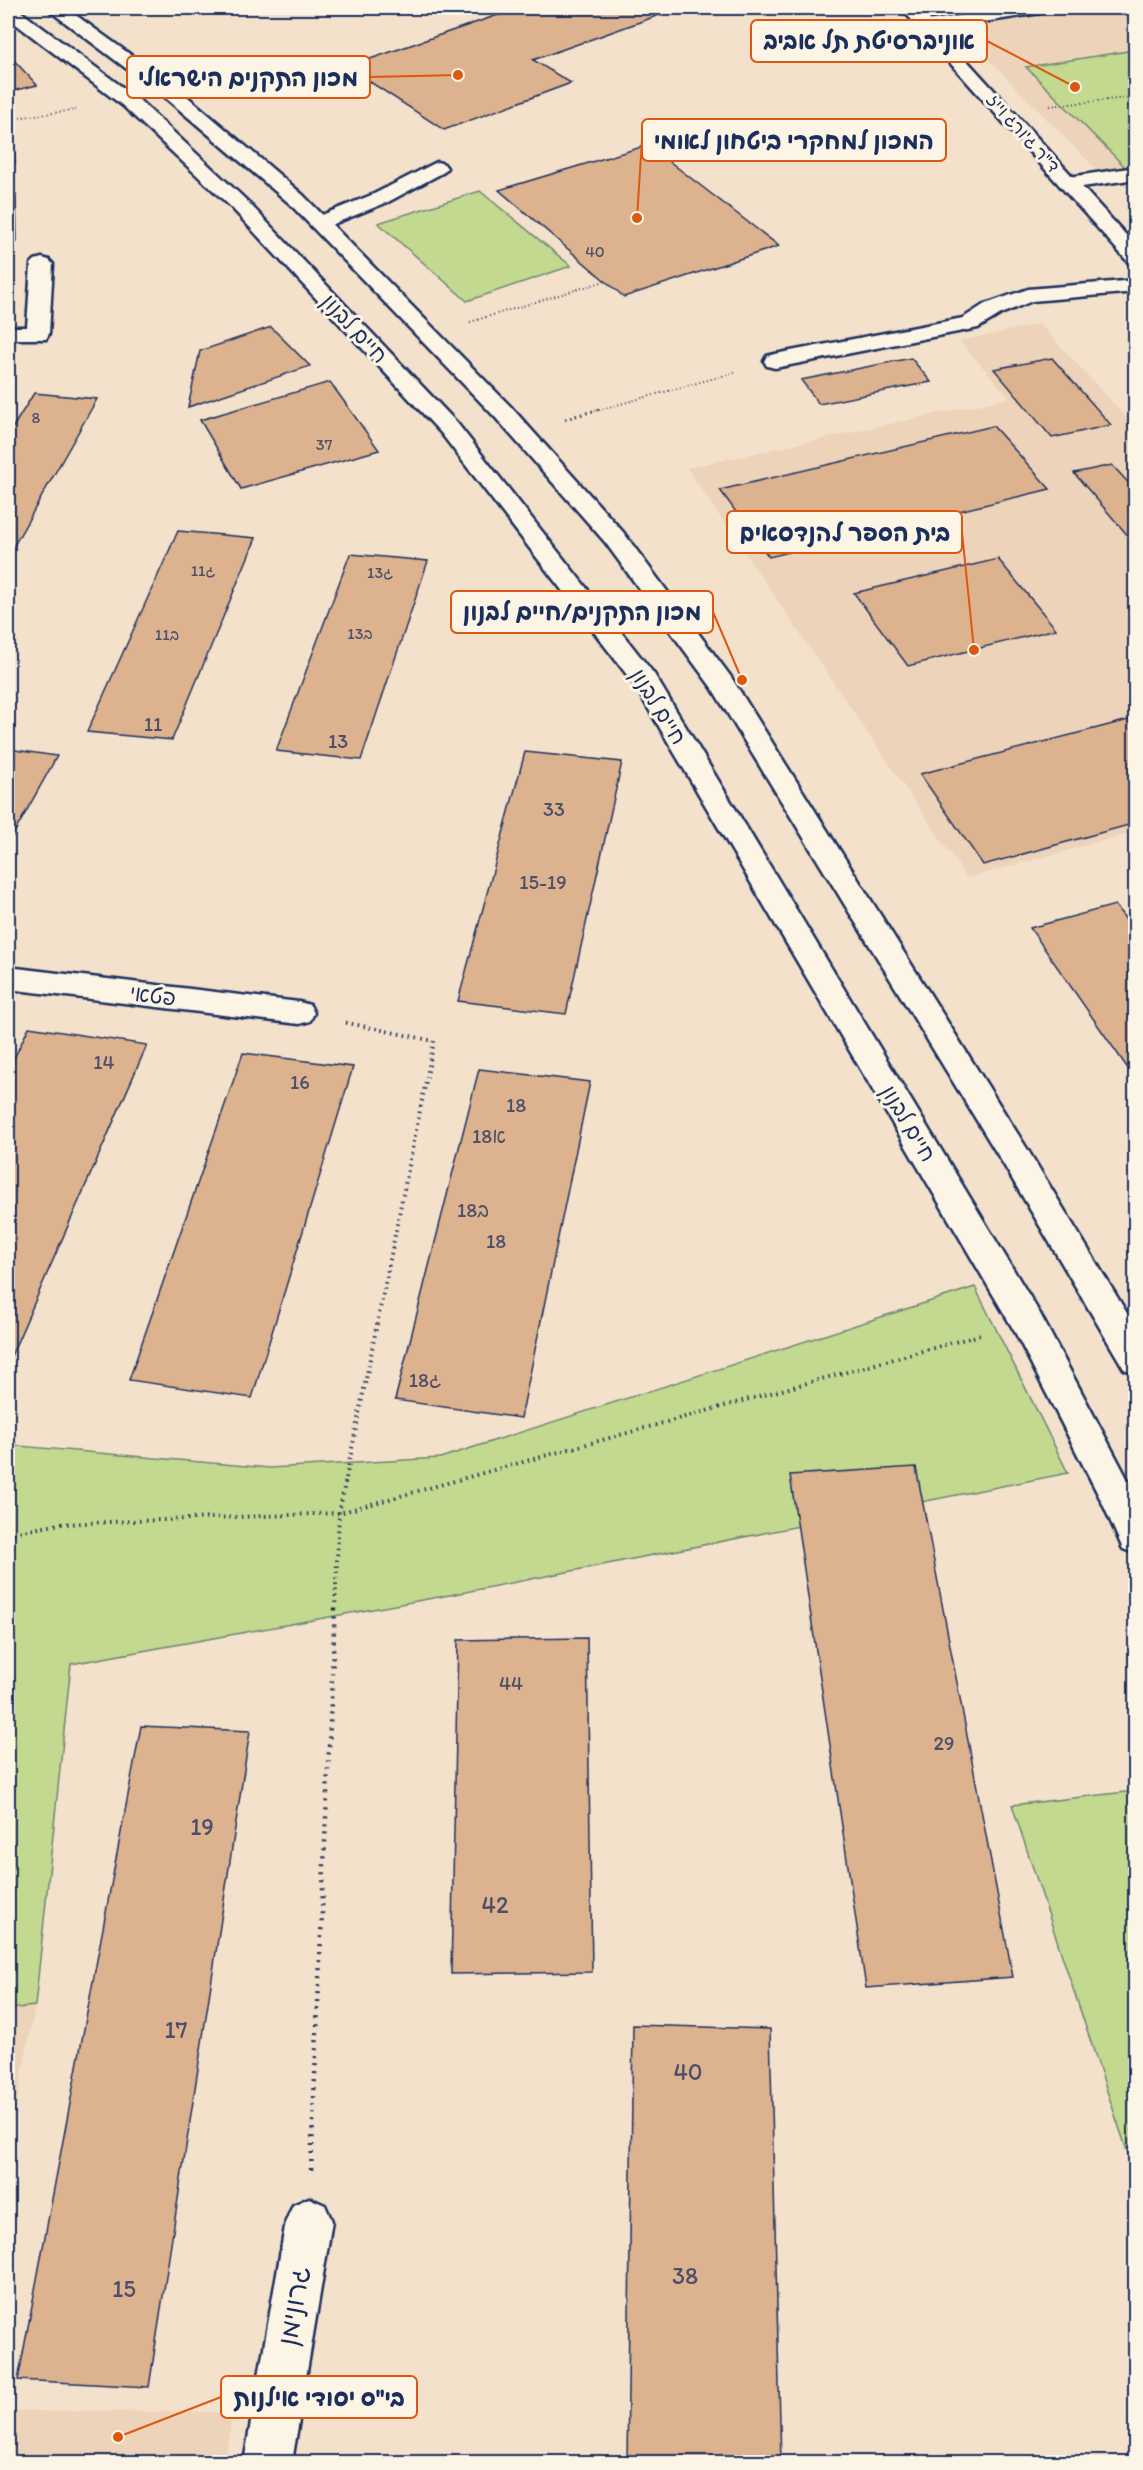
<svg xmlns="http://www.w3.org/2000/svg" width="1143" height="2470" font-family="Itim,'Playpen Sans Hebrew',sans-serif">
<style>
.built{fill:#ecd3b9}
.green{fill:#c2d98f;stroke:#6e8476;stroke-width:1.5}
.building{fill:#ddb28e;stroke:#1b2f5e;stroke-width:1.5}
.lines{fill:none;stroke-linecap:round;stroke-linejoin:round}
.service-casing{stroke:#1b2f5e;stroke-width:5}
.minor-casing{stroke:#1b2f5e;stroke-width:5}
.secondary-casing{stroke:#1b2f5e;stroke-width:5}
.path-far3{stroke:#1b2f5e;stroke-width:2;stroke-dasharray:1 3;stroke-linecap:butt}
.path-far2{stroke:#1b2f5e;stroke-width:3;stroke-dasharray:1.5 4;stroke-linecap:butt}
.path-far1{stroke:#1b2f5e;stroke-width:4;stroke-dasharray:1.5 4.5;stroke-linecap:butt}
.path{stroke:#1b2f5e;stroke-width:4.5;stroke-dasharray:2 6;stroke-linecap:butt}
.service{fill:#fcf5e5;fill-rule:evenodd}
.minor{fill:#fcf5e5;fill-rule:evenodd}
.secondary{fill:#fcf5e5;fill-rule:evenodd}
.labels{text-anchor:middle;stroke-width:6;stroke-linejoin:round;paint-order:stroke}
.far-number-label{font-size:16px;fill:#4c506a}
.far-street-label{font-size:18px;fill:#1b2f5e;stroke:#fcf5e5}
.number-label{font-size:20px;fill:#4c506a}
.street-label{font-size:22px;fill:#1b2f5e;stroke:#fcf5e5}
.near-number-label{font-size:24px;fill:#4c506a}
.near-street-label{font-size:27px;fill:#1b2f5e;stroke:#fcf5e5}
.leader{fill:none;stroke:#de5710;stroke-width:2}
.callout-dot{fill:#de5710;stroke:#fcf5e5;stroke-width:2}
.callout{fill:#fcf5e5;stroke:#de5710;stroke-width:2}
.callout-label{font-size:24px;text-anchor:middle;font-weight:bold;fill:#1b2f5e}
</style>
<rect width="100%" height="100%" fill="#f3e1cb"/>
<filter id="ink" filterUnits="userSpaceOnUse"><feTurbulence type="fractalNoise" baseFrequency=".0167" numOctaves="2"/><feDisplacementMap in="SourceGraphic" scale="12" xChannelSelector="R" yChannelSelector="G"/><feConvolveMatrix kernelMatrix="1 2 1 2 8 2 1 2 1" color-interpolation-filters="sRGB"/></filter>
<g filter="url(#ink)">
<g class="built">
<path d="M938 8H1135V193L1093 166Z"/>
<path d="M1040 324 1135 427V832L967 878 687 468 1010 398 960 341Z"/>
<path d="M35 2006 8 2148V2009Z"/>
<path d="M8 2411 233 2412 224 2462H8Z"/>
</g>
<g class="green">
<path d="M1135 50V168L1128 170 1026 67Z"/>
<path d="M480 191 571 266 467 301 378 223Z"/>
<path d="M975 1287 1068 1473 455 1594 71 1664 35 2006 8 2009V1445L270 1468 440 1458Z"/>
<path d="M1135 1791H1136L1135 2175 1012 1805Z"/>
</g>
<g class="building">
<path d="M518 8H679L533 60 571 83 444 130 347 67Z"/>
<path d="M10 56 37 85 8 92V57Z"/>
<path d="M13 140 15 163 8 164V141Z"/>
<path d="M648 145 779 246 624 297 499 190Z"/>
<path d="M16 194 17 242 8 243V195Z"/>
<path d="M271 327 310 366 188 407 200 351Z"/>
<path d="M911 358 931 382 819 404 801 380Z"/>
<path d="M1052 358 1111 425 1052 438 994 369Z"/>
<path d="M330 382 379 450 241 489 200 420Z"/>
<path d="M34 393 97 399 8 556V435Z"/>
<path d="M993 426 1050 489 769 557 720 490Z"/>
<path d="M1112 465 1136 491V545L1074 473Z"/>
<path d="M178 531 256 538 172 740 87 732Z"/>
<path d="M350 554 428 561 361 760 276 751Z"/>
<path d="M998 559 1056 629 908 666 854 593Z"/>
<path d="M1136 718V823L983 865 920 774Z"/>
<path d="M8 749 57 756 8 844Z"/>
<path d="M525 752 622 762 566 1014 458 1001Z"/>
<path d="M1115 905 1136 933V1080L1030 928Z"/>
<path d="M29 1027 147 1045 8 1363V1071Z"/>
<path d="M243 1053 353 1067 252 1398 129 1380Z"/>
<path d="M479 1069 590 1082 521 1418 395 1400Z"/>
<path d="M916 1467 1013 1977 866 1988 790 1475Z"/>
<path d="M587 1638 592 1972 451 1974 458 1640Z"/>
<path d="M141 1726 250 1731 149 2387 18 2380Z"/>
<path d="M633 2025 770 2029 781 2462H627Z"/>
</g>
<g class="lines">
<g class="service-casing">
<g id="service">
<path d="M1009 8H1049L1046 12 1040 13 927 31 921 30 918 26 921 22 927 21Z"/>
<path d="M437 162 444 164 447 168 444 172 388 202 326 227 319 229 312 227 309 223 312 219 374 194Z"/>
<path d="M1136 167V179L1069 189 1062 187 1059 183 1062 179 1069 177Z"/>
</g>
</g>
<g class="minor-casing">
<g id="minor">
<path d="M901 8H919L1136 246V265L1129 263Z"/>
<path d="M42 258 49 260 53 264 49 334 46 339H8V327H27L31 264 35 260Z"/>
<path d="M1136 280V292L1032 301 1001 314 978 328 775 368 767 366 764 361 767 356 775 354 963 318 985 304 1028 289Z"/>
<path d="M8 967 299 1002 310 1005 314 1013 310 1021 299 1024 8 989Z"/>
<path d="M309 2198 325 2205 332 2221 292 2462H244L286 2221 293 2205Z"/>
</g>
</g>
<g class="secondary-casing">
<g id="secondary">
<path d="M8 8H16L137 98 245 199 457 423 654 674 1039 1312 1136 1495V1554L1123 1549 1102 1502 1015 1332 634 684 441 433 231 207 123 106 8 18Z"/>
<path d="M46 8H66L182 92 303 195 511 407 623 532 731 677 1026 1147 1136 1328V1374L1124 1369 1004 1165 712 688 605 542 495 417 289 203 168 100Z"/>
</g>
</g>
<g class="path-far3">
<path d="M1050 106 1136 97"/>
<path d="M8 119 76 110"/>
<path d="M470 322 605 281"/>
<path d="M595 411 737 372"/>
</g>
<path class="path-far2" d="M565 419 600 409"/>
<g class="path-far1">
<path d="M8 1534 60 1524 339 1513 980 1335"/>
<path d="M335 1609 339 1513 434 1041 343 1022"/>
</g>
<path class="path" d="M311 2170 335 1607"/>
<use href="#service" class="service"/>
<use href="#minor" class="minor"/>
<use href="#secondary" class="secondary"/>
</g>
</g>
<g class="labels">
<g class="far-number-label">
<text x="595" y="257">40</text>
<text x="36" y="423">8</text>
<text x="324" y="450">37</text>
<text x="203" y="576">11ג</text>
<text x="380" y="578">13ג</text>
<text x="360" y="639">13ב</text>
<text x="167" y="640">11ב</text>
</g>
<g class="far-street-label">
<text transform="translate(1023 133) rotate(48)" y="6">ד"ר ג'ורג וייז</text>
</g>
<g class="number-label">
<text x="153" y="731">11</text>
<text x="338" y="748">13</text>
<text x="554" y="816">33</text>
<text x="543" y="889">15-19</text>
<text x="104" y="1069">14</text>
<text x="300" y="1089">16</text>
<text x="516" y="1112">18</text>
<text x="489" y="1143">18א</text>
<text x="473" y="1217">18ב</text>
<text x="496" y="1248">18</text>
<text x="425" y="1387">18ג</text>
<text x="511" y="1690">44</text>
<text x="944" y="1750">29</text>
</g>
<g class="street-label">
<text transform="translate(355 328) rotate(47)" y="8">חיים לבנון</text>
<text transform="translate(659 706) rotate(58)" y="8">חיים לבנון</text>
<text transform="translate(153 995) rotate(7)" y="8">פטאי</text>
<text transform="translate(909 1123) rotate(59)" y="8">חיים לבנון</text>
</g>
<g class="near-number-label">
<text x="202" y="1835">19</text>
<text x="495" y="1913">42</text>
<text x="176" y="2038">17</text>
<text x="688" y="2080">40</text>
<text x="685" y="2284">38</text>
<text x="124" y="2297">15</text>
</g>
<g class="near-street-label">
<text transform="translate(294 2306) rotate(-80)" y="9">גרונימן</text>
</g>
</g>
<path class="leader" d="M1075 87L987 41M458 75L370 77M637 218L642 140M974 650L962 532M742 680L713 612M118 2437L221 2397"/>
<g class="callout-dot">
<circle cx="1075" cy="87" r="6"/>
<circle cx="458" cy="75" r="6"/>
<circle cx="637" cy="218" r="6"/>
<circle cx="974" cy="650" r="6"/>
<circle cx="742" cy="680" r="6"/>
<circle cx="118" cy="2437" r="6"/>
</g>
<g class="callout">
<rect x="751" y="20" width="236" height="42" rx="6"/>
<rect x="127" y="56" width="243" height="42" rx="6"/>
<rect x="642" y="119" width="304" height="42" rx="6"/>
<rect x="727" y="511" width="235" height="42" rx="6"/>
<rect x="451" y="591" width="262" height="42" rx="6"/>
<rect x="221" y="2376" width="196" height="42" rx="6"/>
</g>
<g class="callout-label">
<text x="869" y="49">אוניברסיטת תל אביב</text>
<text x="248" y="86">מכון התקנים הישראלי</text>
<text x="794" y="149">המכון למחקרי ביטחון לאומי</text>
<text x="845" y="541">בית הספר להנדסאים</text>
<text x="582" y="620">מכון התקנים/חיים לבנון</text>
<text x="319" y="2406">בי"ס יסודי אילנות</text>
</g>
<rect width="1143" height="2470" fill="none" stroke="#fcf5e5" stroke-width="30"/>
<rect x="15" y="15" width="1113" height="2440" fill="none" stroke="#1b2f5e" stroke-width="2" filter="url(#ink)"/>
</svg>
